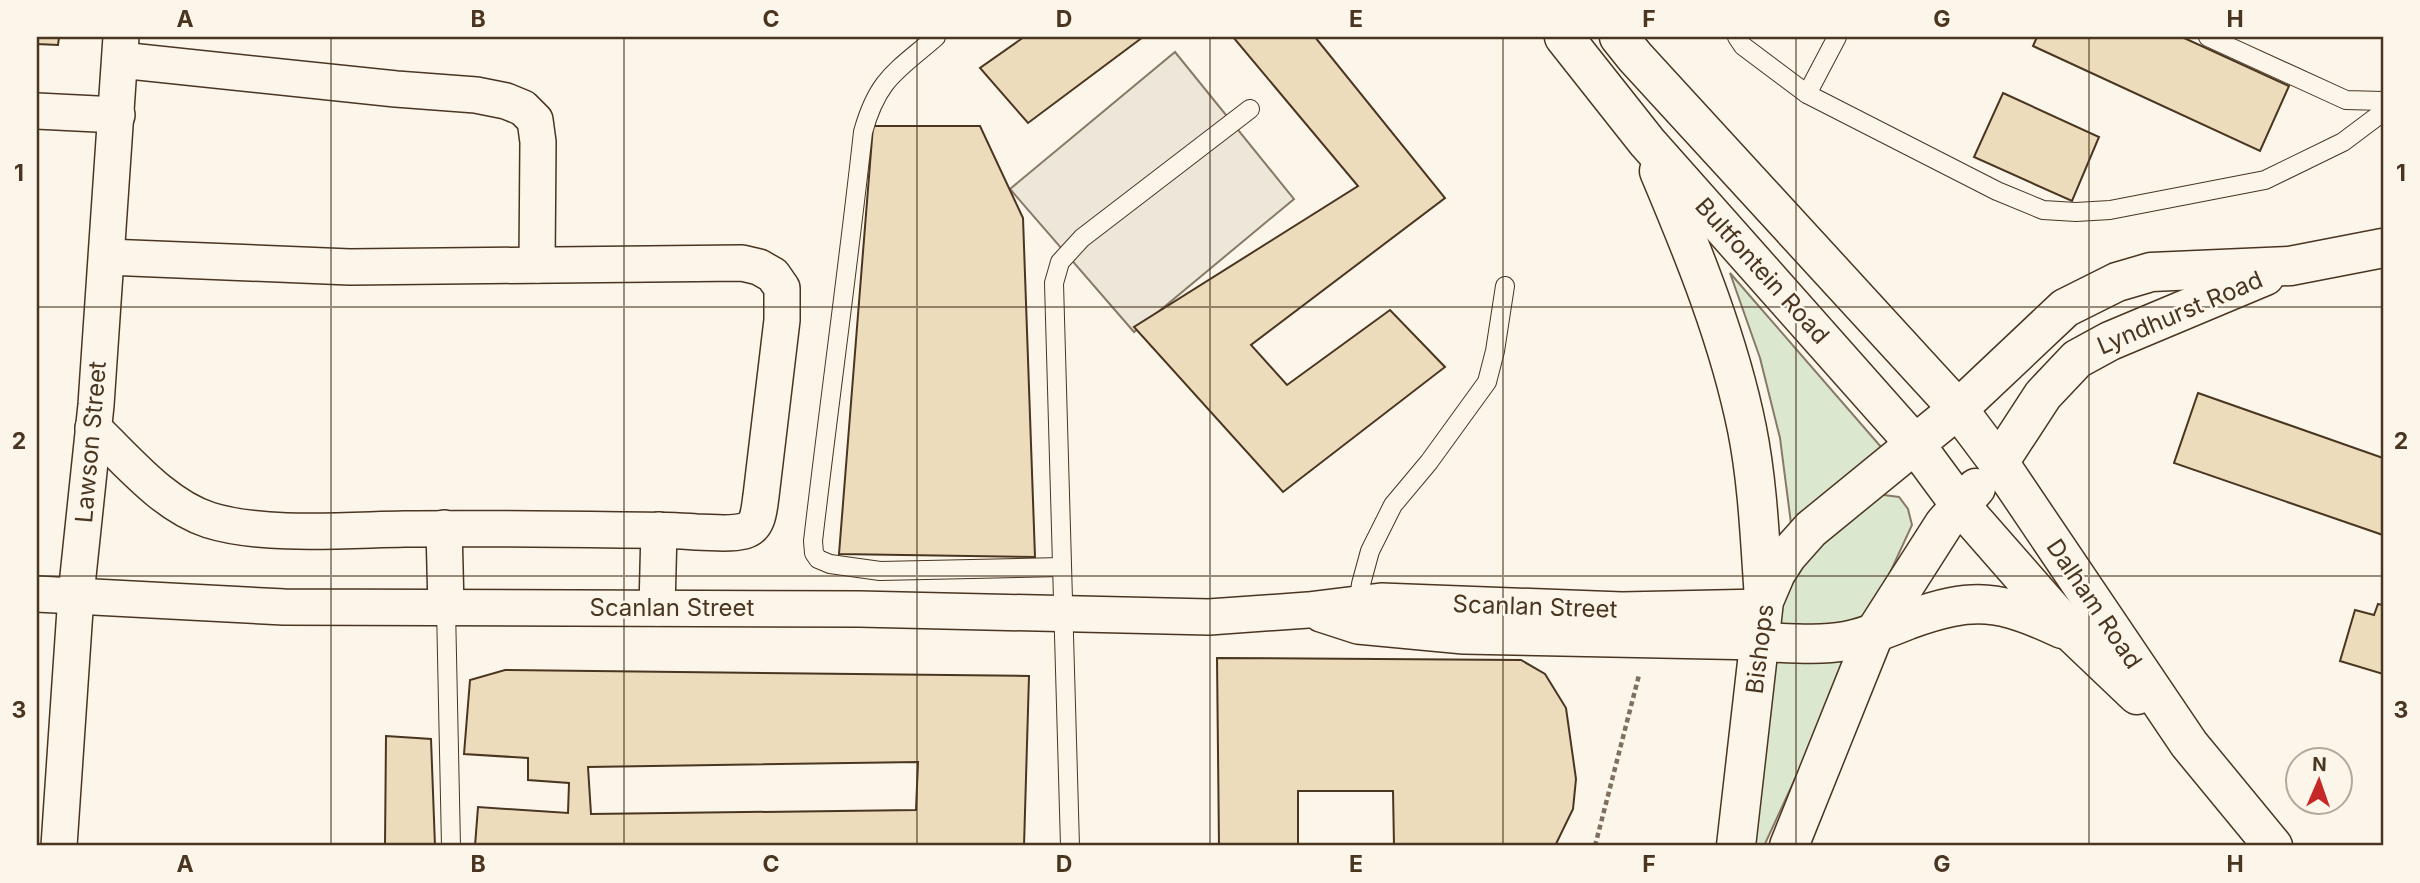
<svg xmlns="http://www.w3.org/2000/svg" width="2420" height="883" font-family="Inter,sans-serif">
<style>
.green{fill:#dce7d0;stroke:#887966;stroke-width:2}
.parking{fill:#ede7d9;stroke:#887966;stroke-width:2}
.building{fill:#ecdcbc;stroke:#4a3520;stroke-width:2;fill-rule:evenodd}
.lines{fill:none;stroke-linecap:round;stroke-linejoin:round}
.lane-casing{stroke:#4a3520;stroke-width:20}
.street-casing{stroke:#4a3520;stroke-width:38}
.secondary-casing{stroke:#4a3520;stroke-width:41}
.highway-casing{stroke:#4a3520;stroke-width:41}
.path{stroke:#7f6f5c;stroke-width:4.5;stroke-dasharray:5 3.5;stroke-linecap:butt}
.lane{stroke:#fbf6e9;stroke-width:18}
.street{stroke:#fbf6e9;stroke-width:35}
.secondary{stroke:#fbf6e9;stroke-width:38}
.highway{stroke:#fbf6e9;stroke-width:38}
.grid{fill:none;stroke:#4a3520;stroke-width:2;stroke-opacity:0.55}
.labels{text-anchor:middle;stroke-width:5;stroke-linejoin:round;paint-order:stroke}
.street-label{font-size:24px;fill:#4a3520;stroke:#fbf6e9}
.neatline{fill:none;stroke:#4a3520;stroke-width:2.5}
.grid-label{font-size:23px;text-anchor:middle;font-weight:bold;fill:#4a3520}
</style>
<rect width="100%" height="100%" fill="#fbf6e9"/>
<g class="green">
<path d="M1730 273 1888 455 1793 539 1780 438 1760 358Z"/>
<path d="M1876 494 1899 497 1908 509 1912 525 1764 846H1752L1776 611 1796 567Z"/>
</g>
<path class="parking" d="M1175 52 1294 199 1134 332 1010 189Z"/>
<g class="building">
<path d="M37 37H59L58 45 37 44Z"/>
<path d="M1024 37H1143L1028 123 980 68Z"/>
<path d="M1233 37H1315L1445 198 1251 345 1287 385 1390 310 1445 367 1283 492 1134 327 1358 186Z"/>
<path d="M2037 37H2182L2289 86 2260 151 2033 46Z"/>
<path d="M2003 93 2099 137 2072 201 1974 157Z"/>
<path d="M873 126H980L1023 218 1035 557 839 554Z"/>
<path d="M2198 393 2383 458V535L2174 463Z"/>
<path d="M2378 604 2383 605V674L2340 661 2355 610 2374 615Z"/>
<path d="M1217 658 1521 660 1545 674 1566 708 1576 779 1573 809 1555 846H1394L1393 791H1298V846H1219Z"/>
<path d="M505 670 1029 676 1024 846H475L478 807 568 813 569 783 528 780V758L464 754 470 680ZM918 762 916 810 591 814 588 767Z"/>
<path d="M386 736 431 739 435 846H385Z"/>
</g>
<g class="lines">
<g class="lane-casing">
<g id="lane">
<path d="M936 37C897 71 878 78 863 132 848 268 829 404 813 541L814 553 818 559 830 564 880 571 1062 567"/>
<path d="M1737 37 1743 46 1807 94"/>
<path d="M1837 37 1807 94 1997 191 2043 210 2076 212 2110 210 2265 180 2343 142 2383 112"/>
<path d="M2208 37 2346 100 2383 101"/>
<path d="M446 608 451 846"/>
<path d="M1358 609 1361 584 1370 551 1393 505 1429 462 1487 382 1495 351 1505 286"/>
<path d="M1070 846 1054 283 1060 262 1082 238 1250 109"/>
</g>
</g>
<g class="street-casing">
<g id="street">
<path d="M120 60 396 89 476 95 506 101 523 108 535 120 538 142 537 265"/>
<path d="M37 111 117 115"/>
<path d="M93 428C127 460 163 505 209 520 263 537 347 530 404 529 477 528 549 529 622 530 647 530 672 530 696 532 712 532 729 535 744 531 759 527 759 509 761 496L782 320V288L773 275 759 267 742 263 350 267 107 257"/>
<path d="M444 528 446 608"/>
<path d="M37 594 284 607 859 609 1209 617 1308 610 1381 601 1622 610 1763 607"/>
<path d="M657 608 659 530"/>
<path d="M1321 614 1358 626 1464 636 1760 642"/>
<path d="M59 846 76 595 96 405 121 37"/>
</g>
</g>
<g class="secondary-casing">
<g id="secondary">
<path d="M1958 409 2065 308 2117 282 2151 272 2290 266 2383 248"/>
<path d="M1998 464 2043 395 2077 359 2110 341 2265 276"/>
</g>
</g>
<g class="highway-casing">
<g id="highway">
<path d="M1564 37 1647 142 1915 444 1960 505 2074 635 2137 695"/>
<path d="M1619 37 1635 57 1958 409 2006 473 2189 744 2273 846"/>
<path d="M1659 171C1694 254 1729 340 1747 429 1758 484 1760 542 1764 599"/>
<path d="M1760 642C1789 643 1818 646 1846 641 1867 637 1888 628 1908 620 1974 596 2000 600 2062 629"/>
<path d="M1736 846 1764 601 1776 573 1787 556 1811 529 1958 409"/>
<path d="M1789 846 1875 632 1944 524 1976 488"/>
</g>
</g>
<path class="path" d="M1595 846 1639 675"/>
<use href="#lane" class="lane"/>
<use href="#street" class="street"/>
<use href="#secondary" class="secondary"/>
<use href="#highway" class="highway"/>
</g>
<path class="grid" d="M331 37V846M624 37V846M917 37V846M1210 37V846M1503 37V846M1796 37V846M2089 37V846M37 307H2383M37 576H2383"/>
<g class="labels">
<g class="street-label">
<text transform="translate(1762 271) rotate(48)" y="8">Bultfontein Road</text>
<text transform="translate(2180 313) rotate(-23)" y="8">Lyndhurst Road</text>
<text transform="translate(91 442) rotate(-85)" y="8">Lawson Street</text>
<text transform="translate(2094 604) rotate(56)" y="8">Dalham Road</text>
<text transform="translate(1535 607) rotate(2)" y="8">Scanlan Street</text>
<text x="672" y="616">Scanlan Street</text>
<text transform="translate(1760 649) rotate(-83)" y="8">Bishops</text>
</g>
</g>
<rect width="2420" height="883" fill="none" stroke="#fbf6e9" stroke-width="77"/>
<g transform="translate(2319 781) rotate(2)"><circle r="33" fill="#fbf6e9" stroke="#b4a999" stroke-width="2"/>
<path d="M0-5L12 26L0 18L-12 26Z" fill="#c62828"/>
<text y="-10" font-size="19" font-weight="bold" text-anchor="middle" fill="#4a3520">N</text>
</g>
<rect x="38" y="38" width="2344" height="806" class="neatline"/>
<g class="grid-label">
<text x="185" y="27">A</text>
<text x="478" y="27">B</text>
<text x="771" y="27">C</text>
<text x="1064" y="27">D</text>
<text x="1356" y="27">E</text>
<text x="1649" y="27">F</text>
<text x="1942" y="27">G</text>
<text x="2235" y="27">H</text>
<text x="19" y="181">1</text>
<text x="2401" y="181">1</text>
<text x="19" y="449">2</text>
<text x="2401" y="449">2</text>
<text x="19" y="718">3</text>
<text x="2401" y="718">3</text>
<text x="185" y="872">A</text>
<text x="478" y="872">B</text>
<text x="771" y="872">C</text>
<text x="1064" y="872">D</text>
<text x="1356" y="872">E</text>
<text x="1649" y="872">F</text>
<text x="1942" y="872">G</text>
<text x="2235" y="872">H</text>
</g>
</svg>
